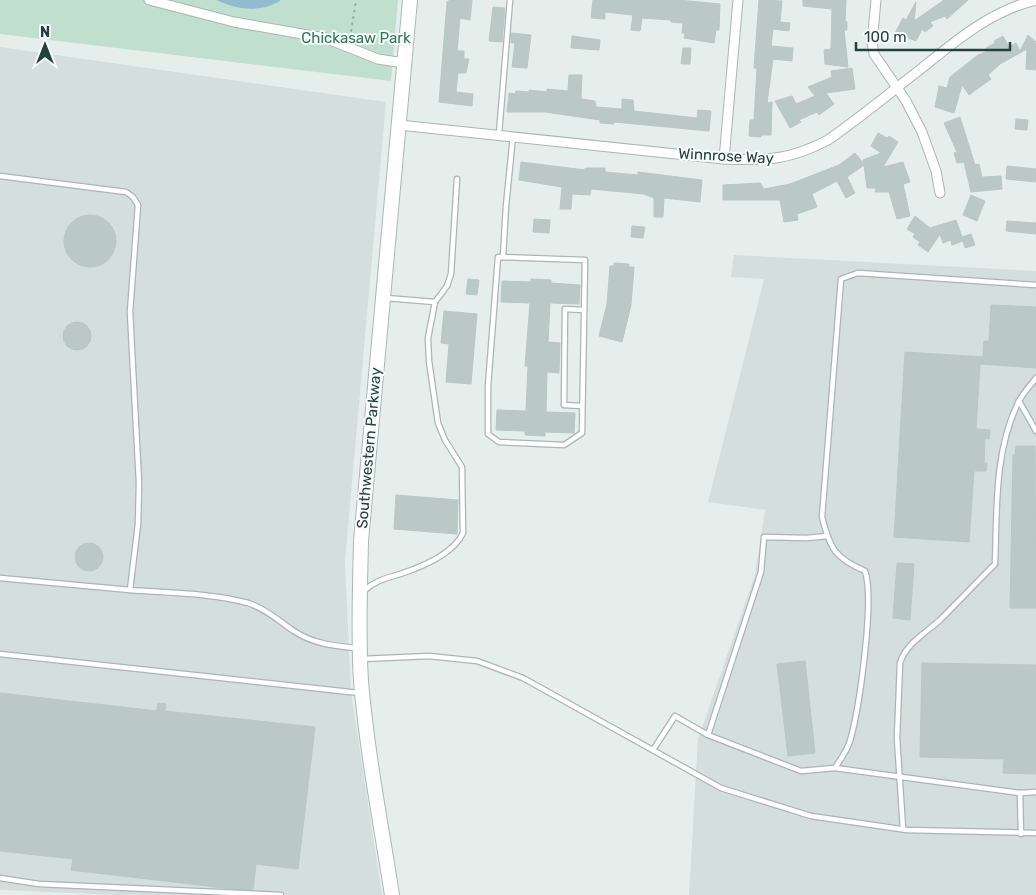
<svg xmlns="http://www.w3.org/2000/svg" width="1036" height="895" font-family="Rubik,sans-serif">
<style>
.built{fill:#d4dedc}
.green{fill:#c0dfce}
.water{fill:#90bbd1}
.building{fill:#bbc9c6;stroke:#b8c8c5}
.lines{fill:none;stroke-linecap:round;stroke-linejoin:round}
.lane-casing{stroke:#a8b7b4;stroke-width:7}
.street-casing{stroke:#a8b7b4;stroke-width:11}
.secondary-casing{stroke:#a5bab6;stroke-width:16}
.path{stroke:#87b1ac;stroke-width:2;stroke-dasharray:2.5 4;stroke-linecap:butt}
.lane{stroke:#fff;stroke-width:4.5}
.street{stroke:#fff;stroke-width:9}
.secondary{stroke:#fff;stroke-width:14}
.labels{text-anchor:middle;stroke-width:4;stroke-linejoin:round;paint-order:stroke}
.park-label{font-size:15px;fill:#307758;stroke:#f7fbf9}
.street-label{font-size:15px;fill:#25413e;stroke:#f7fbf9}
</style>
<rect width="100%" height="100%" fill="#e6eeec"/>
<g class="built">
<path d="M0 47 386 102 345 561 351 692 382 895H118L0 890Z"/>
<path d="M734 255 1036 271V895H689L698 739 755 575 765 510 708 502 764 279 731 277Z"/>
</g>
<path class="green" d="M0 0H398L391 81 0 34Z"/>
<path class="water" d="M217 0H281C262 13 236 10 217 0Z"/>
<g class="building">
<path d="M450 0H472L470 20 460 18 457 51H464V59H469L466 73H458L456 92 473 94 472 106 439 102 447 2Z"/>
<path d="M593 0H678L720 4 719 30H716L714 43 684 38 685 33H682L683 23 671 22V20L642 18 640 31 631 30 633 15 605 12V19L591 18Z"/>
<path d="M759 0 782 1 780 22 790 23 789 31 773 29 771 46 793 48 792 61 773 59 767 103 772 102 771 135H761V137L749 136 750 120H754L757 68H754Z"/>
<path d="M803 0H846L845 21 847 22V30H844L848 67 825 64 824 50 831 49 832 9 803 6Z"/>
<path d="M944 0H968L947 19 945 16 930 22 933 26 925 32 922 29 916 41 895 33 903 18 906 20 916 2 914 21Z"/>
<path d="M493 7 505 8 502 42 489 41Z"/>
<path d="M511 33 531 35 527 68 512 67 515 43H511Z"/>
<path d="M1028 35 1036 42V70L1026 69 1027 49 1000 64 988 75 991 79 969 95 962 85 954 113 935 107 939 86 947 88 950 77 978 55 988 51 986 48 995 43 994 41 1003 36 1009 47 1016 43 1020 51Z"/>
<path d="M572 36 600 40 599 50 571 48Z"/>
<path d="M683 48H691L690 64H681Z"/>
<path d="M852 68 855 89 826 93 834 104 819 115 817 112 799 120 801 122 790 128 775 101 792 96 796 104 815 96 808 87 832 77 831 71Z"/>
<path d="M569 75H582L581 99 595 101 596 107 622 109V99L633 100 634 111 697 118 698 110 711 111 709 131 614 122V124L600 123V120L545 112H507L509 93 515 94 516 91 529 92V90L547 92V89L568 91Z"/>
<path d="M960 117 975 165 979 164 982 177 1001 176 1002 189 971 192 964 162 957 163 954 153 957 152 944 123Z"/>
<path d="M1016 119 1028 120 1027 130 1015 129Z"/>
<path d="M878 133 887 138 889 136 898 142 883 167 903 162 910 182 903 184 910 216 897 219 889 192H875L876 188H867L864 165 847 177 855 193 846 198 837 181 812 194 817 207 797 214 798 220 784 222 780 200H723V185L760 183 764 189 790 184 839 165 855 153 864 164 863 160 881 153 871 146Z"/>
<path d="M521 162 585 170V168H605V172L638 175V172L702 180 700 202 664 198 663 217H654V198L644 194 591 189 590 195 572 194 571 209H560L562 187 519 180Z"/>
<path d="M1007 166 1036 169V182L1006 179Z"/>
<path d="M971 195 985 201 977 221 963 215Z"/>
<circle cx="90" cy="241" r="26"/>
<path d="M915 216 930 228 956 220 962 237 971 234 975 245 965 248 963 241 952 245 951 240 943 243 940 234 928 252 918 245 920 242 913 237 915 234 907 229Z"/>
<path d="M534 219 550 220 549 233 533 232Z"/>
<path d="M1007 221 1036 223V234L1006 231Z"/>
<path d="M632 226 645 227 643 238 631 237Z"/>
<path d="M614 263 629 264V267H634L631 305 622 342 599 336 607 304 610 266H614Z"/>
<path d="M468 279 479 280 477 295 466 294Z"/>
<path d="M531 279 551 280V283L580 285 579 304 550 303 548 342 560 343 559 373 547 372 546 412 575 413 574 433 545 432V436L525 435V431L496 430 497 410 526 411 528 366H525L530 303 501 302 502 281 531 282Z"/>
<path d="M991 305 1036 307V368L980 364 976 429 990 430 989 439 985 438 984 463H987L986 471H974L969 542 894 537 905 352 983 357 984 341H989Z"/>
<path d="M444 311 477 314 471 384 446 382 449 344 441 343Z"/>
<circle cx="77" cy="336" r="14"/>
<path d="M1016 446H1035L1036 608H1010L1013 455H1015Z"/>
<path d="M396 495 458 500 457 534 394 529Z"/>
<circle cx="89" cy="557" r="14"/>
<path d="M897 563 914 564 910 620 893 618Z"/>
<path d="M805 661 815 753 788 756 777 664Z"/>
<path d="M922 663 1036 665V774L1003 773 1004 759 920 757Z"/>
<path d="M0 693 157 711 158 703 166 704 165 711 315 727 298 869 256 864 253 890 232 889 71 870 73 859 0 851Z"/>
</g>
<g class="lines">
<g class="lane-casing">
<g id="lane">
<path d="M499 134 510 0"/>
<path d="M0 176 126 192 133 197 138 205 130 312 139 483 138 524 130 590 0 578"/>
<path d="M498 257 585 260 582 433 564 445 499 442 488 434V386Z"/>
<path d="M503 257 506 206 513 136"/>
<path d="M386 298 435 302"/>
<path d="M1019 401 1036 431"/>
<path d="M582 406 564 405 565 309 584 310"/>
<path d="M130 590C169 593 211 593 248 603 266 609 279 621 294 631 313 644 335 646 356 648"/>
<path d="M364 591C375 580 388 578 403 573 424 566 453 554 463 533L462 467 445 440 438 423 429 361 428 338 435 302 447 286 451 274 457 179"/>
<path d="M0 654 359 693"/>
<path d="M362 659 429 656 477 661 523 678 721 788 811 816 907 830 1036 833"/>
<path d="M708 735 801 771 835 768C840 760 847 751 850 741 859 710 875 600 865 571 835 558 830 549 822 517L841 279 858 273 1036 285"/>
<path d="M653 750 675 716 708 735 761 572 764 537 807 538 827 536"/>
<path d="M835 768 1020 793 1036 792"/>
<path d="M1020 793 1021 834"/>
<path d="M903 829 897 738 900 663C906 643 926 633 941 619 959 601 977 582 995 564 997 511 994 452 1018 403 1022 394 1030 386 1036 378"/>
<path d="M0 878 39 884 281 895"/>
</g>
</g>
<g class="street-casing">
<g id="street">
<path d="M149 0 234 22 325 38 378 59 404 63"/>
<path d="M876 0 872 43 874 54 906 101 922 132 936 171 940 193"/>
<path d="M399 125 724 159C766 161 790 160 828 140 861 117 891 92 922 68 958 39 991 11 1036 0"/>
<path d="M724 159 738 0"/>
</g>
</g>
<g class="secondary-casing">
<path id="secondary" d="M392 895C381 824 367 753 361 681 358 635 360 588 361 541L410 0"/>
</g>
<path class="path" d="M350 38 356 0"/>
<use href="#lane" class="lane"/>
<use href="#street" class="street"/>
<use href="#secondary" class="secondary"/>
</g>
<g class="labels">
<g class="park-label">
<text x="356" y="43">Chickasaw Park</text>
</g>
<g class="street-label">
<text transform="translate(726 156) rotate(3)" y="5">Winnrose Way</text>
<text transform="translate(369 448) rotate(-85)" y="5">Southwestern Parkway</text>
</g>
</g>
<g transform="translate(45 45)" stroke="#f7fbf9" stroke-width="4" paint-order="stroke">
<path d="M0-4L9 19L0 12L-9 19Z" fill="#25413e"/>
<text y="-8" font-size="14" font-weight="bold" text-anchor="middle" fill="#25413e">N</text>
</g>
<path d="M856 42v8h154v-8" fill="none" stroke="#25413e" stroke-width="2.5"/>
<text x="864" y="42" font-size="15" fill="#25413e" stroke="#f7fbf9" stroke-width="4" paint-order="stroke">100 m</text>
</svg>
